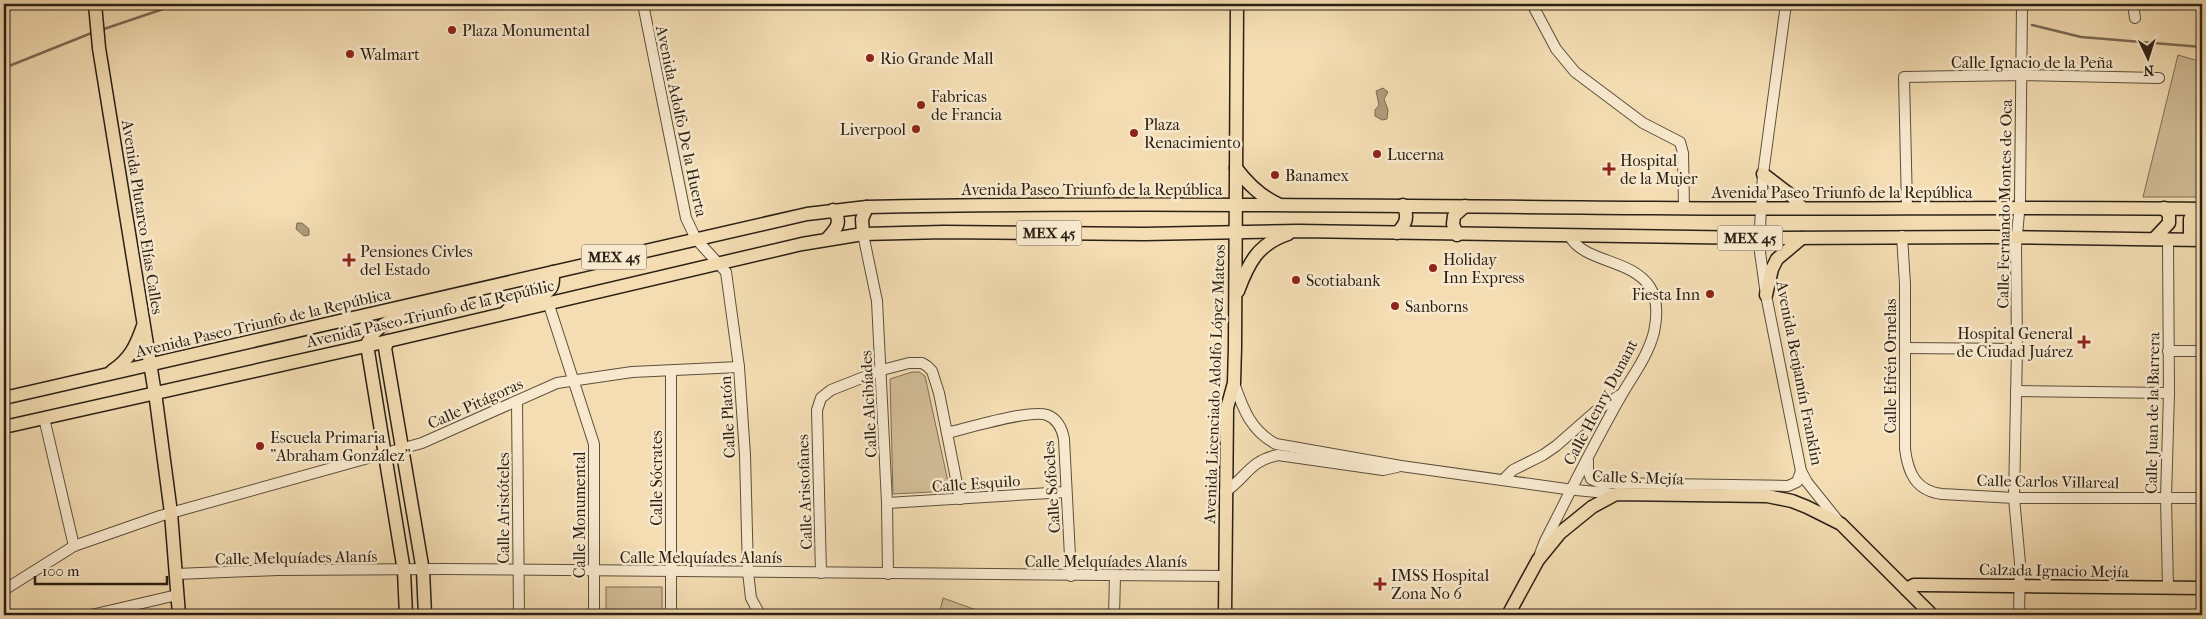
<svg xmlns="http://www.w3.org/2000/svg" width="2206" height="619" font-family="'IM FELL French Canon',serif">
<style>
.green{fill:#d2bd98;stroke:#7e6e56}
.water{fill:#af9d7d;stroke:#7a6b53}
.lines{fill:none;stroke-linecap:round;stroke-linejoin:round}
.stream{stroke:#7a6b53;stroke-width:2.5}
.minor-casing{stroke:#5c4f3c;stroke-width:12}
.major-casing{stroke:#2a2014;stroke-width:15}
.minor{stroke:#f8e9ce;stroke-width:10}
.major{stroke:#f4ddb3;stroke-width:12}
.poi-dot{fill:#8f2418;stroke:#f8e9ce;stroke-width:2}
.labels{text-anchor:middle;stroke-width:5;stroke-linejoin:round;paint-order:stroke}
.shield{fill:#f8e9ce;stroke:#685c4c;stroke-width:1}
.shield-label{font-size:15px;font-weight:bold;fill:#2a2014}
.poi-label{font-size:16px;fill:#2a2014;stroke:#f8e9ce;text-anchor:start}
.street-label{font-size:16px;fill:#2a2014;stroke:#f8e9ce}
</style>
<rect width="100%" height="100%" fill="#f4ddb3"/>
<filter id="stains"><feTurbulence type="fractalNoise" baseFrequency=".004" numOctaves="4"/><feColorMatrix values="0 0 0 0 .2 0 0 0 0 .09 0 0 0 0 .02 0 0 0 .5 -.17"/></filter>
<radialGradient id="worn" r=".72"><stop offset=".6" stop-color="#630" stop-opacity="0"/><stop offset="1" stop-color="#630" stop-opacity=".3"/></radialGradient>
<g class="green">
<path d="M2178 55 2202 62V197H2143Z"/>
<path d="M912 372H919L925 376 950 491 893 494 890 379Z"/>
<rect x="606" y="587" width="56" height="28"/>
<path d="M943 598 990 615H939Z"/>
</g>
<g class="water">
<path d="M1383 88 1388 92 1384 99 1388 110 1387 119 1382 120 1375 116V110L1379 105 1376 91Z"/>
<path d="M297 223H302L309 229V235L304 236 296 229Z"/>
</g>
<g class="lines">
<g class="stream">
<path d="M2032 25 2081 37 2202 47"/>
<path d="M101 30 178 4"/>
<path d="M4 68 94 32"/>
</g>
<g class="minor-casing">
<g id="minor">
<path d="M643 4 686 218 696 239 726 272 739 367 745 455 748 572 751 598 760 615"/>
<path d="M1532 4 1556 49 1575 72 1643 123 1680 142 1683 153 1684 208"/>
<path d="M1786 4 1763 174 1759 245 1766 295 1801 471 1807 482 1839 522"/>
<path d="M2133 4 2135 18"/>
<path d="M1907 207 1904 77 2022 75 2159 78"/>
<path d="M863 234 877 301 887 503 888 574"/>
<path d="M1902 236 1905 284V449C1908 473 1916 491 1942 494L2014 498H2202"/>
<path d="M548 302 594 444V615"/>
<path d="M1906 348 2017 349"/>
<path d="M2168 351H2202"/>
<path d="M671 372V615"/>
<path d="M1234 383C1243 409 1251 431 1276 444L1401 466 1566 489 1616 494"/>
<path d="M2016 391 2169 393"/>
<path d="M517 401 519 615"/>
<path d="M44 418 74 546"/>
<path d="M947 433C968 428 1030 409 1047 415 1058 419 1062 428 1064 439L1071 576"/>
<path d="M1588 461V470L1591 479 1600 483 1788 486 1797 482 1801 471"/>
<path d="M1504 479 1513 470 1543 455 1556 446 1596 411 1620 395"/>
<path d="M1225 492C1247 477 1249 461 1278 455L1383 470 1397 467"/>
<path d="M887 503 1066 492"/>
<path d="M1540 554 1545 541C1570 492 1594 443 1621 396 1633 375 1648 356 1654 332 1657 318 1658 300 1650 287 1631 258 1583 263 1569 235"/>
<path d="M821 573 817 410 821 398 831 390 882 370 909 363H922L927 366 932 371 939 393 960 499"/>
<path d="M176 574 277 570 443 569 1225 576"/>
<path d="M2168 587 2166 498 2169 393 2168 240"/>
<path d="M4 590 74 546 160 516 422 443 557 383 632 372 739 367"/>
<path d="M91 615 177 595"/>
<path d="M1114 615 1115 576"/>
<path d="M2019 615 2020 563 2014 498 2017 349 2016 247 2020 201 2022 4"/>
</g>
</g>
<g class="major-casing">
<g id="major">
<path d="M95 4 99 48 156 400 171 513 179 615"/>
<path d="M1236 168C1248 184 1260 196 1278 204"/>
<path d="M1763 174 1793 197 1801 207"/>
<path d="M1397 233C1406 224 1409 217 1403 205"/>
<path d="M863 234 862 219 867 207"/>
<path d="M1457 235 1453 224 1454 216 1465 206"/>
<path d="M827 239C836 229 843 222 833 210"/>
<path d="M2154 239 2169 223V215L2164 208"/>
<path d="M2190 239V219L2199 209"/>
<path d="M1238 291C1249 262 1258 244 1288 234"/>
<path d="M1766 295 1772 269 1777 259 1802 238"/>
<path d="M506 312 516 300 546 293C554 287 553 281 553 272"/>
<path d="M388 341 385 348 423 571 425 615"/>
<path d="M112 371C130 359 136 346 143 326"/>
<path d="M4 398 807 214 867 207C1129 202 1391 206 1652 208 1835 210 2019 206 2202 209"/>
<path d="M4 427 388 341 802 244 863 234 944 232 1144 234 1298 231 1759 238 1991 237 2202 240"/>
<path d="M1906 589 1914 585H1922L2202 588"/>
<path d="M406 615 404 571 367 345C377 315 422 312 448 305L456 301 461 294"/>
<path d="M1225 615 1227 408 1234 383 1235 347 1237 4"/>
<path d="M1508 615 1538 560 1560 533 1592 507 1616 494 1767 496 1792 501 1807 507 1841 524 1932 615"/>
</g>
</g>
<use href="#minor" class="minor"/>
<use href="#major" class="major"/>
</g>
<g class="poi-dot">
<circle cx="452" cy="30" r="5"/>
<circle cx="350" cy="54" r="5"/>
<circle cx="870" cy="58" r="5"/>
<circle cx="921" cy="105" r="5"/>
<circle cx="916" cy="129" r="5"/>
<circle cx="1134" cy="133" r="5"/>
<circle cx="1377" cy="154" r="5"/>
<path d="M1606.5 161.5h5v5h5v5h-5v5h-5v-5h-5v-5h5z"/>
<circle cx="1275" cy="175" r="5"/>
<path d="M346.5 252.5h5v5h5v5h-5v5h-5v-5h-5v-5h5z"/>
<circle cx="1433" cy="268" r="5"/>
<circle cx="1296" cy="280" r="5"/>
<circle cx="1710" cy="294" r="5"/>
<circle cx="1395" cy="306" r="5"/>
<path d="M2081.5 334.5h5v5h5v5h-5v5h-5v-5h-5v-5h5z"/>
<circle cx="260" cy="446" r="5"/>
<path d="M1377.5 576.5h5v5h5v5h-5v5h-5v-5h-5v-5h5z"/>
</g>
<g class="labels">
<g class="shield">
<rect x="1016.5" y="220.5" width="65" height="25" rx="4"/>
<rect x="1717.5" y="225.5" width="65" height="25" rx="4"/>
<rect x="581.5" y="244.5" width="65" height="25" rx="4"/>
</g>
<g class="shield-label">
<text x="1049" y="238">MEX 45</text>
<text x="1750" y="243">MEX 45</text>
<text x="614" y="262">MEX 45</text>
</g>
<g class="poi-label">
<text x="462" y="36">Plaza Monumental</text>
<text x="360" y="60">Walmart</text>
<text x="880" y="64">Rio Grande Mall</text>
<text x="931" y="102">Fabricas<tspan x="931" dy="18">de Francia</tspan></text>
<text x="1144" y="130">Plaza<tspan x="1144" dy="18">Renacimiento</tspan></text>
<text x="906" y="135" text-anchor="end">Liverpool</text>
<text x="1387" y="160">Lucerna</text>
<text x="1620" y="166">Hospital<tspan x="1620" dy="18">de la Mujer</tspan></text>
<text x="1285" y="181">Banamex</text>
<text x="360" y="257">Pensiones Civles<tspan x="360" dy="18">del Estado</tspan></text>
<text x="1443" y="265">Holiday<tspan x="1443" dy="18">Inn Express</tspan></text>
<text x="1306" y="286">Scotiabank</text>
<text x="1700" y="300" text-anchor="end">Fiesta Inn</text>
<text x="1405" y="312">Sanborns</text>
<text x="2073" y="339" text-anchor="end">Hospital General<tspan x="2073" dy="18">de Ciudad Juárez</tspan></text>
<text x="270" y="443">Escuela Primaria<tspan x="270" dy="18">"Abraham González"</tspan></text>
<text x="1391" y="581">IMSS Hospital<tspan x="1391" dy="18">Zona No 6</tspan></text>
</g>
<g class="street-label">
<text x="2032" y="68">Calle Ignacio de la Peña</text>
<text transform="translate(682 121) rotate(78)" y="6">Avenida Adolfo De la Huerta</text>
<text x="1092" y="195">Avenida Paseo Triunfo de la República</text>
<text x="1842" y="198">Avenida Paseo Triunfo de la República</text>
<text transform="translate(2004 204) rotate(-89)" y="6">Calle Fernando Montes de Oca</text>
<text transform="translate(143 217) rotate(81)" y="6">Avenida Plutarco Elías Calles</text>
<text transform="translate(430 313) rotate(-13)" y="6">Avenida Paseo Triunfo de la Repúblic</text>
<text transform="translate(263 322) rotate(-13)" y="6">Avenida Paseo Triunfo de la República</text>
<text transform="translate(1890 366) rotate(-90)" y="6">Calle Efrén Ornelas</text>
<text transform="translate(1800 373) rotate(79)" y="6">Avenida Benjamín Franklin</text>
<text transform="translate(1214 384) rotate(-88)" y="6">Avenida Licenciado Adolfo López Mateos</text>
<text transform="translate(1600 402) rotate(-62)" y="6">Calle Henry Dunant</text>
<text transform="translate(475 403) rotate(-24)" y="6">Calle Pitágoras</text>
<text transform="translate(868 404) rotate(-93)" y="6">Calle Alcibíades</text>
<text transform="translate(2152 413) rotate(-89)" y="6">Calle Juan de la Barrera</text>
<text transform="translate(727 417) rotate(-93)" y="6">Calle Platón</text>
<text transform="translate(1638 477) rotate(2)" y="6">Calle S. Mejía</text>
<text transform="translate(656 478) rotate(-90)" y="6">Calle Sócrates</text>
<text transform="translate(2048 481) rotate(1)" y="6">Calle Carlos Villareal</text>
<text transform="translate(976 483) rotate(-4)" y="6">Calle Esquilo</text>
<text transform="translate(1051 487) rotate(-94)" y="6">Calle Sófocles</text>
<text transform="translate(804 492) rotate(-92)" y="6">Calle Aristofanes</text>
<text transform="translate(503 508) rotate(-90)" y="6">Calle Aristóteles</text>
<text transform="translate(579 515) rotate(-90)" y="6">Calle Monumental</text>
<text transform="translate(296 557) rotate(-1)" y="6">Calle Melquíades Alanís</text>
<text x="701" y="563">Calle Melquíades Alanís</text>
<text x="1106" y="567">Calle Melquíades Alanís</text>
<text transform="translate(2054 570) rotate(1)" y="6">Calzada Ignacio Mejía</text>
</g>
</g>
<rect width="2206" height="619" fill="none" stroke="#f4ddb3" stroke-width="20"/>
<rect x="5" y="5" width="2196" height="609" fill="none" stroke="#2a2014" stroke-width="2.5"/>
<rect x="10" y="10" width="2186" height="599" fill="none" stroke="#2a2014"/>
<g transform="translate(2148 58) rotate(176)" stroke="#f8e9ce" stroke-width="4" paint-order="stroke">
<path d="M0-4L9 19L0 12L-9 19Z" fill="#2a2014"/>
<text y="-8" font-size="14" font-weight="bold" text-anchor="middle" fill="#2a2014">N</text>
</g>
<path d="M35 576v8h132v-8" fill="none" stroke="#2a2014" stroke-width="2.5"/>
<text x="42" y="576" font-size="15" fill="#2a2014" stroke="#f8e9ce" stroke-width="4" paint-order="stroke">100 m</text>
<rect width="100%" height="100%" filter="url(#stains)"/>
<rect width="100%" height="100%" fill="url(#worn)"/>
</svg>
